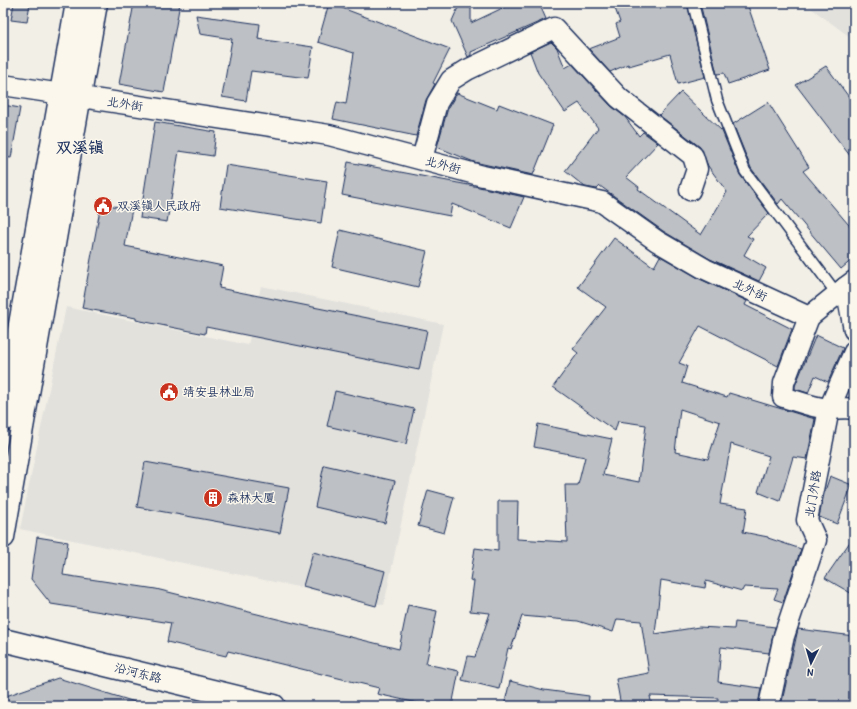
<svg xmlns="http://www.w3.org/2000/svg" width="857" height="709" font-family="'Patrick Hand','LXGW WenKai TC',sans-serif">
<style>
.built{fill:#e2e1dc}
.building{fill:#bdc0c4;stroke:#1b2f5e;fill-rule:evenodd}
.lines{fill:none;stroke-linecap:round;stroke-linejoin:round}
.service-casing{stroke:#1b2f5e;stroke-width:13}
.minor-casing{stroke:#1b2f5e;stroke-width:23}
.secondary-casing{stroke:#1b2f5e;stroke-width:25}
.service{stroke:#fbf7ec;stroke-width:10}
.minor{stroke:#fbf7ec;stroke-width:20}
.secondary{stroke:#fbf7ec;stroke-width:22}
.labels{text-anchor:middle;stroke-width:3;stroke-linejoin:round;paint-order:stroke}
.street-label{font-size:12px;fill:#1b2f5e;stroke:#fbf7ec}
.poi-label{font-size:12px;fill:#1b2f5e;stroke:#fbf7ec;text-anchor:start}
.district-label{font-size:16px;font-weight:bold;fill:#1b2f5e;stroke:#fbf7ec}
</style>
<rect width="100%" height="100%" fill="#f2efe6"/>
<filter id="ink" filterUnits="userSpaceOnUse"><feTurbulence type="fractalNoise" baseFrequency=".025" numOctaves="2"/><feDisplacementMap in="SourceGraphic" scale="8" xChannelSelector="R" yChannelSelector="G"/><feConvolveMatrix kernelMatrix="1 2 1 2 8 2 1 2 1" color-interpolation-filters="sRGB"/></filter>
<g filter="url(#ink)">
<g class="built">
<path d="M804 3H854V40Z"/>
<path d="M261 286 443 324 384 605 20 529 66 307 248 345Z"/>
</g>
<g class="building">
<path d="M14 3H30L27 22 11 20Z"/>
<path d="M134 3H180L164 92 119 84Z"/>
<path d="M329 3 450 49 433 83 435 84 426 100 416 136 333 119 337 102 346 104 354 53 318 42Z"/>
<path d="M460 3H471V23L513 3H539L546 19 471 52V55L468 57 452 21Z"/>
<path d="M613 3H687L705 77 678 84 670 54 629 66 628 64 610 72 589 49 620 37 616 24 620 22Z"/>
<path d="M700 3H747L770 70 728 84 724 73 717 74Z"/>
<path d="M196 15 260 24 258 39 313 47 308 78 251 71 246 101 222 97 232 39 200 34Z"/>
<path d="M551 42 557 48 565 68 572 64 611 106 625 117 639 136 643 132 658 143 626 177 639 187 638 189 701 235 727 192 708 166 700 147 659 115 681 92 722 131 740 175 769 213 747 236 753 239 744 255 766 268 759 281 710 259 663 231 600 186 597 189 585 187 565 171 598 128 579 103 565 112 538 73 530 52Z"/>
<path d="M826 66 854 104V161L796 85Z"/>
<path d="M457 93 497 109 499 104 553 125 533 175 474 162 437 147 448 108Z"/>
<path d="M768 102 809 167 803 171 854 231V258L841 269 782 199 778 204 751 168 733 124Z"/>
<path d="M3 105 20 108 11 158 3 157Z"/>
<path d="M155 122 216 132 213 156 179 151 167 222 140 218Z"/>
<path d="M348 162 479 187 524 197 511 228 452 204 450 216 342 195Z"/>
<path d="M226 165 327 181 321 223 220 207Z"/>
<path d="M101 204 132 209 125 246 223 266 219 288 427 330 419 370 206 327 205 334 136 320V318L82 308Z"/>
<path d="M340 230 427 251 418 287 332 267Z"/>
<path d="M614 238 654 267 660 256 700 279 747 301 745 305 792 329 778 366 700 326 679 363 687 366 682 383 727 397 729 393 815 419 807 459 793 457 780 501 758 492 769 456 731 444 720 504 747 508 743 532 768 537V538L801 549 783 602 774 599 778 589 744 587 742 591 706 581 705 588 661 580 655 634 699 627 734 629 735 622 775 627 769 653 721 647 718 682 761 688 758 706H717L718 698 650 696 652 706H621L616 679 649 673 641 621 617 619 613 632 578 621 522 616 511 649 508 648 499 689 462 680 468 656 475 657 490 613 470 611 474 581 470 580 475 548 498 551V501H518L517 539 567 542 565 485H578L585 457 534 447 538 424 612 439 603 475 639 482 646 425 618 421 615 431 553 387 578 353 573 349 606 307 578 287ZM680 409 720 422 708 459 675 452Z"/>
<path d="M816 335 843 348 828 382 815 376 808 393 795 389V386Z"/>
<path d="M335 391 414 409 406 444 327 426Z"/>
<path d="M145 462 289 488 280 533 137 507Z"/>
<path d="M324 465 395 481 385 523 315 507Z"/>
<path d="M830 476 852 485 837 524 819 517 824 494Z"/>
<path d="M428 490 454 497 444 533 418 526Z"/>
<path d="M854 536V595L825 578Z"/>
<path d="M37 537 68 542 63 575 156 589 399 649 408 605 437 611 426 664 459 671 452 706H431L377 694 379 688 228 651 226 656 167 642 171 623 51 604 31 579Z"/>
<path d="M313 552 385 571 376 606 303 586Z"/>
<path d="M798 629 854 636V706H781Z"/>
<path d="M58 678 135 702V706H3V697Z"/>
<path d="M510 681 544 690 589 696 588 706H504Z"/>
</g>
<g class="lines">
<g class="service-casing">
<path id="service" d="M693 3 717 100 745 171 837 294"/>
</g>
<g class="minor-casing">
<g id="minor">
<path d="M3 85 329 135 483 176 602 202 657 241 705 269 809 317 846 287"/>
<path d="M422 159 437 103 451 80 467 70 554 28 619 98 693 156 697 169 690 190"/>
<path d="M854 281 846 287 854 330"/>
<path d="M809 317 784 383 783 397C797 401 814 408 829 409 838 409 845 407 854 409"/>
<path d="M769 706 784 636 816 540 807 520 829 409 854 352"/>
</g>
</g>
<g class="secondary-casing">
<g id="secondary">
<path d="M3 420 77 3"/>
<path d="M3 537 96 3"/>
<path d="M3 640 274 706"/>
</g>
</g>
<use href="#service" class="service"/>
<use href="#minor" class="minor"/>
<use href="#secondary" class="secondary"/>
</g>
</g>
<defs>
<g id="civic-disc" transform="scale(1)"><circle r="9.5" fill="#c8321e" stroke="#fbf7ec"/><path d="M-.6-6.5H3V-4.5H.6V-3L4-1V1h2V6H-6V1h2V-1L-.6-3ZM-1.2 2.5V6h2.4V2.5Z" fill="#fff"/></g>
<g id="building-disc" transform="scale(1)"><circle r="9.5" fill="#c8321e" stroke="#fbf7ec"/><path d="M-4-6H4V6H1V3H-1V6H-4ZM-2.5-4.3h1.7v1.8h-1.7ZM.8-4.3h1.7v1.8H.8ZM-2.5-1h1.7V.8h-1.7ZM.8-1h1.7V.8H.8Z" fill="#fff"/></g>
</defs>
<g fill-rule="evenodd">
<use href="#civic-disc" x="103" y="206"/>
<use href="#civic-disc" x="169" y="392"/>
<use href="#building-disc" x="213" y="498"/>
</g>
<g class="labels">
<g class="street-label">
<text transform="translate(125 104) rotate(9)" y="4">北外街</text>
<text transform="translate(443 165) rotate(15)" y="4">北外街</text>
<text transform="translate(750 290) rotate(25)" y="4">北外街</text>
<text transform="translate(813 494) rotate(-81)" y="4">北门外路</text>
<text transform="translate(138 673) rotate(14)" y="4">沿河东路</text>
</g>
<g class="poi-label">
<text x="117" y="210">双溪镇人民政府</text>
<text x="183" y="396">靖安县林业局</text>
<text x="227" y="502">森林大厦</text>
</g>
<g class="district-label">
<text x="80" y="153">双溪镇</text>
</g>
</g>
<rect width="857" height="709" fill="none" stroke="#fbf7ec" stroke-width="16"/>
<rect x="8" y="8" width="841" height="693" fill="none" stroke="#1b2f5e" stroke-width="1.5" filter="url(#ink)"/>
<g transform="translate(811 663) rotate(185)" stroke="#fbf7ec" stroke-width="3" paint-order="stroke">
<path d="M0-3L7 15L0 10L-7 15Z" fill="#1b2f5e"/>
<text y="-6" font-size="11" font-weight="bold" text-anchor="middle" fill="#1b2f5e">N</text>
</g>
</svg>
